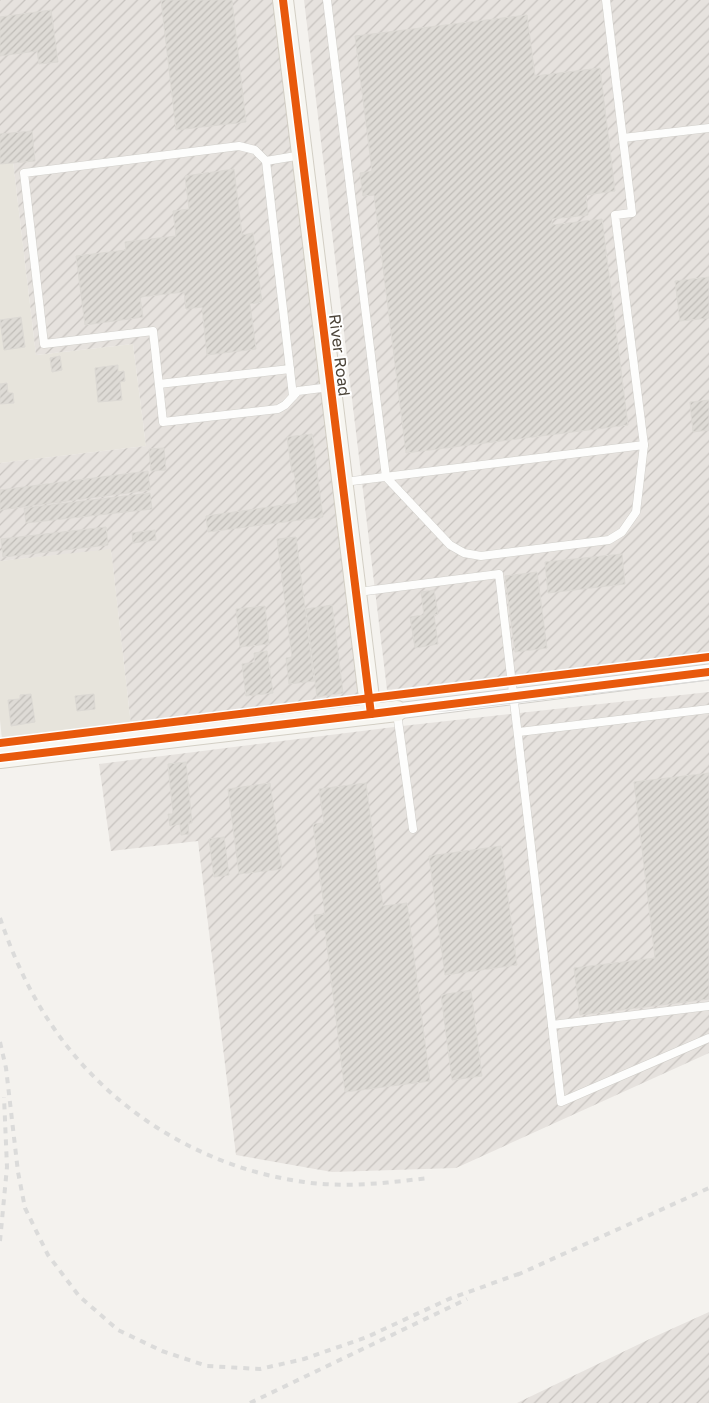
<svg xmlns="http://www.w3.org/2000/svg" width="709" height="1403" font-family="'Golos Text',sans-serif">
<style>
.residential{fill:#e7e4dc}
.industrial{fill:url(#industrial-furrows)}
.building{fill:url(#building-hatch);stroke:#dcd9d4}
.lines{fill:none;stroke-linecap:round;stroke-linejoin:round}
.lane-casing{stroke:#d2d0cb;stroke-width:9}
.street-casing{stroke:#d2d0cb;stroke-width:17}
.secondary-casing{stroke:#d3cfc5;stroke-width:22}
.lane{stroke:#fdfdfc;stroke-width:8}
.street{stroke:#fdfdfc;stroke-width:15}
.secondary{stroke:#f7f6f1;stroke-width:20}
.tram{stroke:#dbdbda;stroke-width:1}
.rail{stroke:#dbdbda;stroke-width:4;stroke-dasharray:6 6;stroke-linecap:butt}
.cycleway-casing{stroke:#fff;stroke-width:11}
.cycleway{stroke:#e8590c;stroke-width:8}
.labels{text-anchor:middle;stroke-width:4;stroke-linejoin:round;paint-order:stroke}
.street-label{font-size:16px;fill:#4b4439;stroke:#fff}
</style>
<defs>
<pattern id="industrial-furrows" width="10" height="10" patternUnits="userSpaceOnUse" patternTransform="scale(1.25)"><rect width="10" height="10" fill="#e6e2de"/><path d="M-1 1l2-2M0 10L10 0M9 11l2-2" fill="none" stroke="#c7c3bf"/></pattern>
<pattern id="building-hatch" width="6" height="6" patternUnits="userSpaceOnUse" patternTransform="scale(1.25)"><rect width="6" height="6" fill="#dedbd6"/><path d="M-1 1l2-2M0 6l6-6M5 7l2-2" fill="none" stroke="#c0bdb8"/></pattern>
</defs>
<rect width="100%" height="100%" fill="#f4f2ee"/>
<g class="residential">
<path d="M13 161 36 355 133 344 146 446 0 463V162Z"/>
<path d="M111 548 131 725 2 740 0 720V561Z"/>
</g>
<g class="industrial">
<path d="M0 0H274L363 698 131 725 111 549 0 561V463L146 446 133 344 36 355 13 161 0 162Z"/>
<path d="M304 0H709V652L387 690Z"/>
<path d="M709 692V1053L456 1168 332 1172 236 1155 198 841 111 851 99 764 402 726Z"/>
<path d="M709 1312V1403H517L656 1336Z"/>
</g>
<g class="building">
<path d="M161 0H232L246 122 176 130Z"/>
<path d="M51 10 58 62 39 64 37 51 0 56V17Z"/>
<path d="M527 15 535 76 600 68 615 191 586 195 588 215 552 219V225L602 219 628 425 406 453 374 195 363 196 360 173 372 171 355 36Z"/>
<path d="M32 131 35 161 0 164V134Z"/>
<path d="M234 169 242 235 253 233 262 302 250 304 256 349 207 355 202 307 186 309 184 292 140 297 143 317 85 325 76 256 126 250 125 242 176 236 173 211 189 209 185 176Z"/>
<path d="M709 277V318L680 321 675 281Z"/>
<path d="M21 317 25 347 4 350 0 320Z"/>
<path d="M60 356 62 370 52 372 50 358Z"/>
<path d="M118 365V372L124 371 125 381 120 382 122 400 98 402 95 368Z"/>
<path d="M7 383 8 393H13L14 403 0 404V384Z"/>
<path d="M709 400V430L693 432 690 402Z"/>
<path d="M312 434 323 517 208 532 206 516 298 503 294 472 292 473 287 437Z"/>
<path d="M164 448 166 470 151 471 149 449Z"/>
<path d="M148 471 150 490 0 510V490Z"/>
<path d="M150 493 152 509 26 523 24 508Z"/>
<path d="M106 527 108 545 3 557 1 539Z"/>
<path d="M155 530 156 540 133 543 132 533Z"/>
<path d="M296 537 314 681 289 684 286 658 292 657 277 539Z"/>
<path d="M622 554 625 584 548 593 545 562Z"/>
<path d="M537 572 547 648 515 652 505 576Z"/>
<path d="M434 590 438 614 434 615 438 644 415 648 410 617 424 615 421 592Z"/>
<path d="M332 605 343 693 317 697 306 609Z"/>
<path d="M265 606 269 644 240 647 236 609Z"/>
<path d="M267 651 273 693 246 696 242 664 255 662 254 653Z"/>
<path d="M31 694 35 722 11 726 8 700 20 699V695Z"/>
<path d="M94 694 95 709 77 711 75 696Z"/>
<path d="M186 762 192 823H188L189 834 181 835 180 824 170 826 168 814H173L168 764Z"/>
<path d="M709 773V999L580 1015 574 968 655 958 634 782Z"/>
<path d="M270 783 282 869 239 874 228 789Z"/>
<path d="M366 783 379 885H380L383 906 407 903 430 1081 345 1092 325 930 316 931 314 915 325 914 313 824 324 823 319 789Z"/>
<path d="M224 837 229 875 214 877 209 839Z"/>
<path d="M501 846 517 965 445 975 429 856Z"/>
<path d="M471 990 482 1076 452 1080 441 995Z"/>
</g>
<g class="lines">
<g class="lane-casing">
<g id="lane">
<path d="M327 0 386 477 450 545 464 553 481 556 609 540 622 532 636 512 644 445"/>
<path d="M623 138 709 128"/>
<path d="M302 155 266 161 255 150 239 146 24 173 44 344 153 331 163 422 278 409 285 405 298 391 330 387"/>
<path d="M266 161 293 396"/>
<path d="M159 384 290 369"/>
<path d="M344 482 644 445 615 215 632 213 606 0"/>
<path d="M358 592 499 574 561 1102 709 1038"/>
<path d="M397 713 413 829"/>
<path d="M519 732 709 709"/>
<path d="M552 1025 709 1006"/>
</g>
</g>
<g class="street-casing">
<path id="street" d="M397 711 709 672"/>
</g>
<g class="secondary-casing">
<g id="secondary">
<path d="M283 0 371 714"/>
<path d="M0 758 397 711"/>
</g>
</g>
<use href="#lane" class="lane"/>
<use href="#street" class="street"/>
<use href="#secondary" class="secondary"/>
<path class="tram" d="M397 711H446L709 680"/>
<g class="rail">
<path d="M0 918C13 956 30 994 53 1027 110 1111 203 1168 304 1182 345 1188 387 1183 428 1178"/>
<path d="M0 1042 6 1068 18 1172 25 1208 48 1255 79 1296 118 1330 162 1351 207 1366 260 1369 304 1359 367 1337 449 1299 521 1273"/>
<path d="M0 1241 7 1167 4 1097"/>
<path d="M517 1275 709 1188"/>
<path d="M250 1403 467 1299"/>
</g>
<g class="cycleway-casing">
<g id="cycleway">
<path d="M283 0 371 714"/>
<path d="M0 743 709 657"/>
<path d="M0 758 371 714 709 672"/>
</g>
</g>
<use href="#cycleway" class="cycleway"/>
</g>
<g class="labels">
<g class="street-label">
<text transform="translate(340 355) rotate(83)" y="6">River Road</text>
</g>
</g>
</svg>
